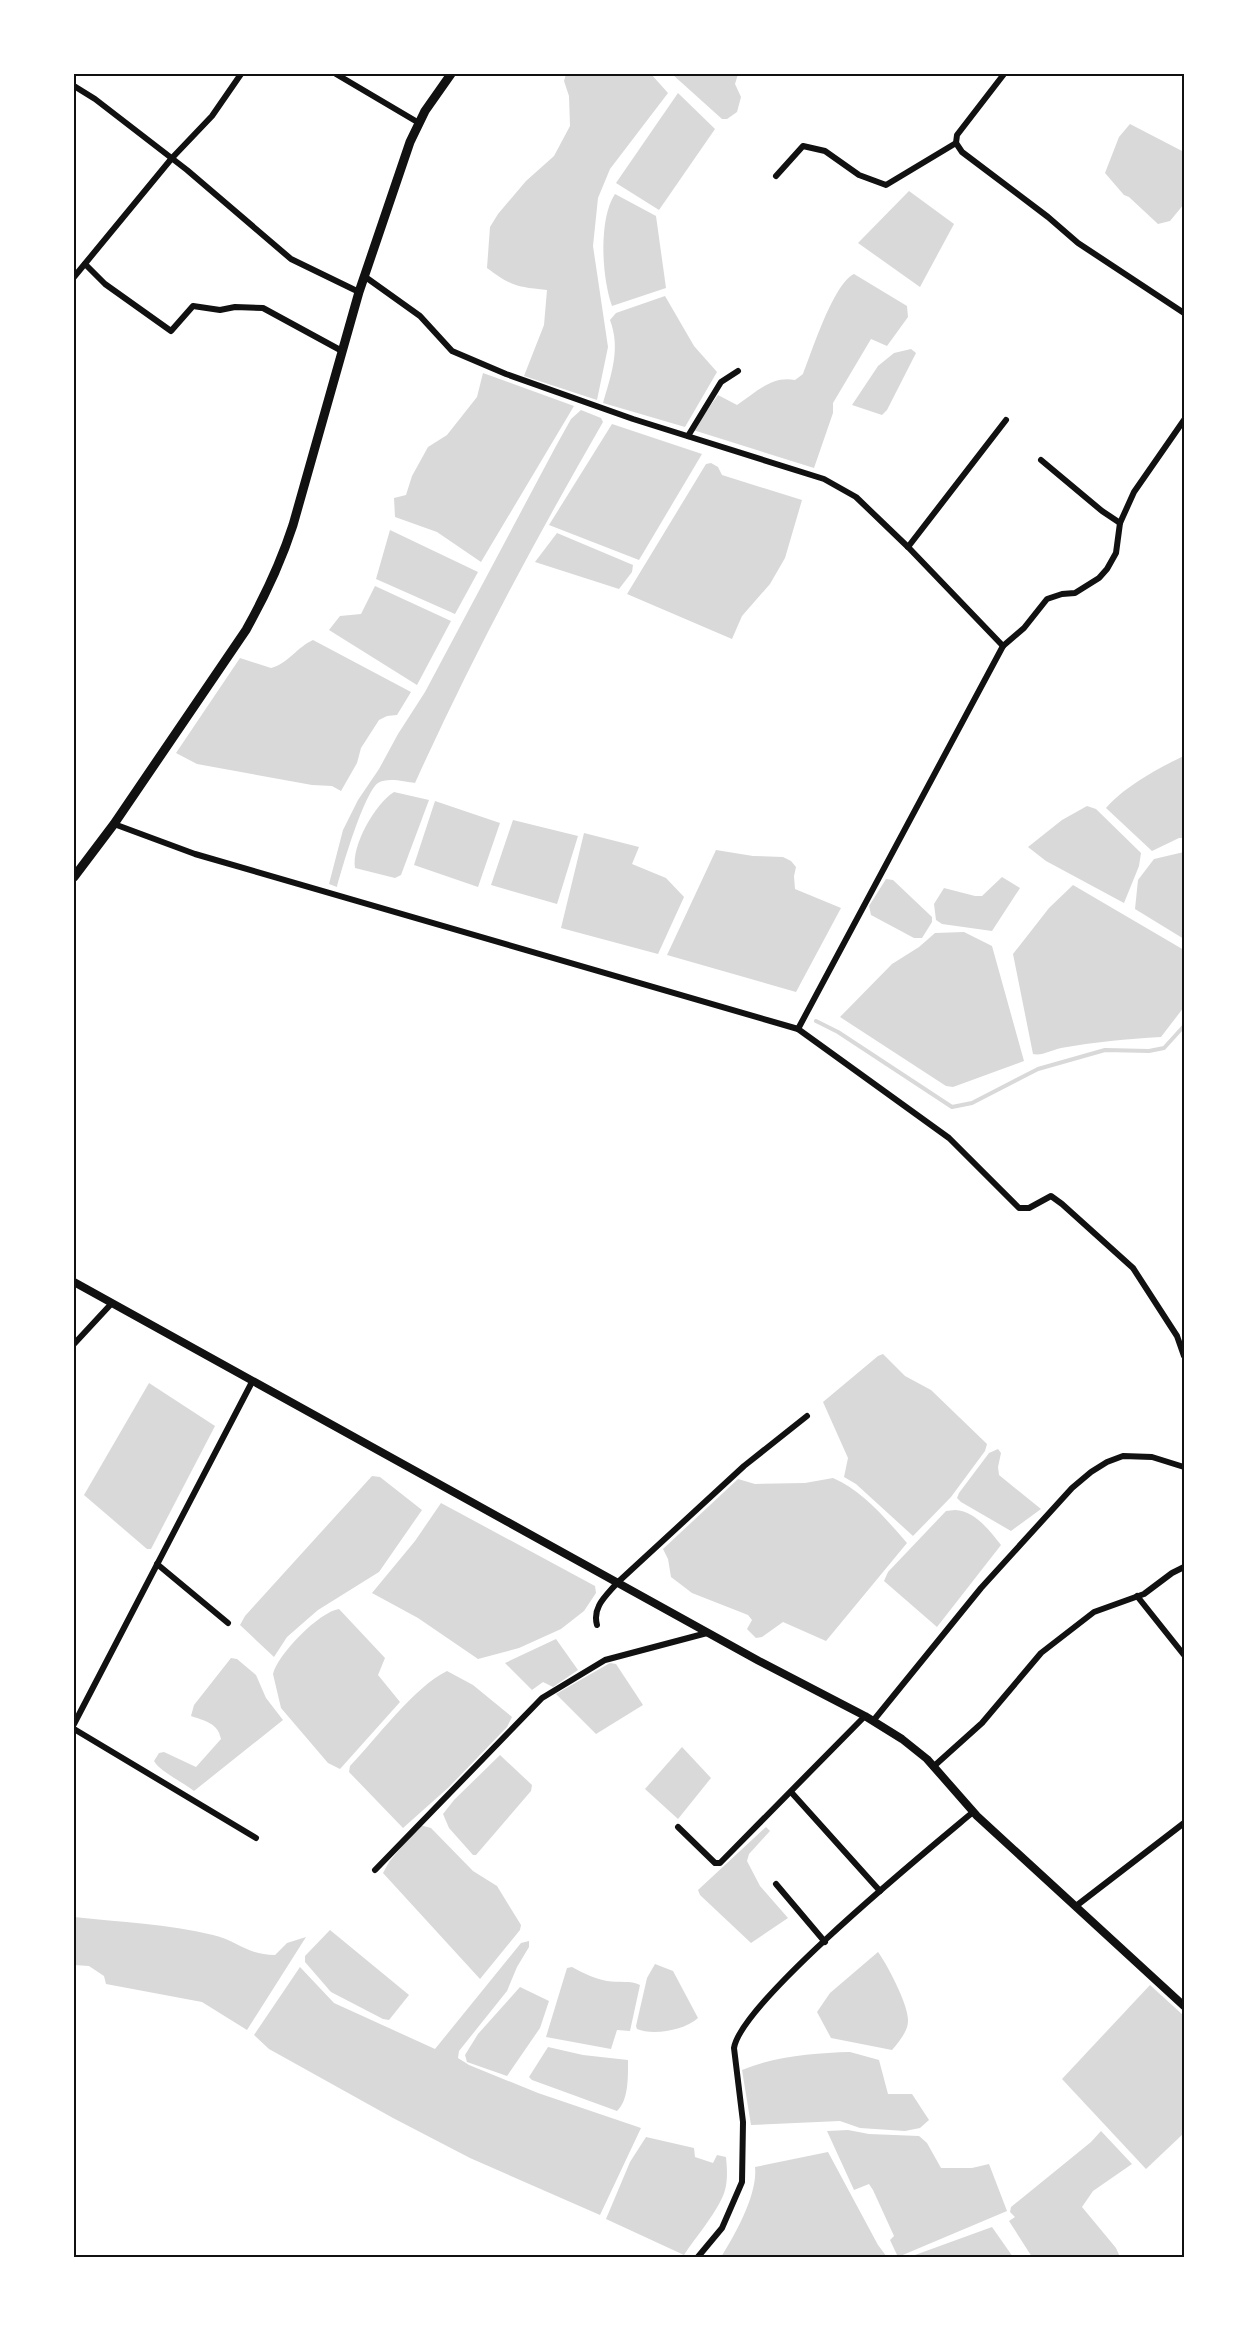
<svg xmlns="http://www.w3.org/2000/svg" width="1258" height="2331" font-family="Quicksand,sans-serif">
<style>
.water{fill:#d9d9d9}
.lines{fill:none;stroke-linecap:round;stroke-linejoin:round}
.stream{stroke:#d9d9d9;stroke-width:4}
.minor{stroke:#111;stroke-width:6}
.tertiary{stroke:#111;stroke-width:8}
.primary{stroke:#111;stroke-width:9}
.neatline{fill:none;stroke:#111;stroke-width:2}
</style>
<rect width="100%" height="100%" fill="#fff"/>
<g class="water">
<path d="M566 74H651L668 93 610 169 598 198 593 246 608 347 597 400 524 376 544 325 547 290C517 287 511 286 487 268L490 227 498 214 526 181 554 156 570 126 569 96 564 81Z"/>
<path d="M672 74H738L735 84 741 97 737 112 727 119H722Z"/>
<path d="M678 93 715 129 659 210 616 183Z"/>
<path d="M1130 124 1184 152V204L1170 221 1158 224 1129 197 1124 195 1105 173 1119 137Z"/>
<path d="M909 191 954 224 920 287 858 243Z"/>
<path d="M615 194 656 216 666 288 612 306C602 279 598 219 615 194Z"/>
<path d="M854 274 907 306 908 317 887 346 871 339 833 403V413L814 468 693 430 718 395 737 405C755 393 772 375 795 380L803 374C812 352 833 284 854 274Z"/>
<path d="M665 296 694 346 717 372 685 427 603 403C611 375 621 349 610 320L616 313Z"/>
<path d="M911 349 916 353 887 410 882 415 852 405 878 366 894 353Z"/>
<path d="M483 373 574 406 481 562 437 532 395 517 394 498 406 495 412 476 428 447 447 435 477 397Z"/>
<path d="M581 410 601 418 603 422C535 540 471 659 415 783 405 782 388 777 378 783 364 793 342 868 337 887L329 884 343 830 358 800 379 769 398 734 425 692 556 446 571 419Z"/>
<path d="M612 424 702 454 639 560 549 525Z"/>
<path d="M711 463 718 467 722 475 802 500 785 558 770 584 742 616 732 639 627 594 706 464Z"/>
<path d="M390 530 478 572 455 614 376 579Z"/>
<path d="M557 533 633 565 632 572 619 589 535 562Z"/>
<path d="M375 586 451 621 417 685 329 630 340 616 361 614Z"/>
<path d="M313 640 411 692 397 715 387 716 379 720 361 748 357 763 341 791 332 786 312 785 197 764 176 753 240 658 271 668C289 663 297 647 313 640Z"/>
<path d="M1184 756V838H1179L1152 851 1106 808C1124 787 1160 767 1184 756Z"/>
<path d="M394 792 429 800 401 875 395 878 355 868C351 846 375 804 394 792Z"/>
<path d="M435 801 500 823 478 887 414 865Z"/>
<path d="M1087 806 1096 809 1141 853 1139 866 1124 903 1046 861 1028 847 1062 820Z"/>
<path d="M513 820 578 836 557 904 491 885Z"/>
<path d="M584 833 639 847 632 864 666 878 684 897 658 954 561 928Z"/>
<path d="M716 850 753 856 783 857 791 861 796 867 794 876 795 889 841 908 796 992 667 955Z"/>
<path d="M1184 852V939L1135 909 1138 880 1154 859Z"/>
<path d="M1002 877 1020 888 992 931 942 924 936 920 934 904 944 888 975 896H982Z"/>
<path d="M886 879 893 880 932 917V922L922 938H914L871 915 869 906Z"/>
<path d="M1073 885 1184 950V1007L1161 1037C1127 1039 1094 1042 1061 1048 1052 1050 1042 1056 1033 1054L1013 954 1049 908Z"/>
<path d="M964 932 992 946 1024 1061 953 1087 946 1086 840 1017 892 964 919 947 935 933Z"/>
<path d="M883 1354 905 1376 931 1390 987 1444 985 1451 951 1497 913 1536 856 1484 844 1477 848 1458 823 1402 878 1356Z"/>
<path d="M149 1383 215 1426 151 1549H147L84 1495Z"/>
<path d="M998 1449 1001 1453 998 1467 999 1475 1041 1509 1011 1531 961 1502 957 1498 959 1493 989 1453Z"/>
<path d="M372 1476 380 1477 422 1510 379 1572 318 1610 303 1623 287 1637 274 1657 240 1625 245 1616Z"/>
<path d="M833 1478C862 1490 886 1519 907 1543L826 1641 783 1622 762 1637 756 1638 747 1629 752 1620 748 1615 692 1593 671 1577 668 1559 663 1549 738 1479 755 1484 805 1483Z"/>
<path d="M441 1503 595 1586 596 1593 584 1611 561 1629 519 1648 478 1659 418 1618 372 1593 415 1541Z"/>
<path d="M955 1510C975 1511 989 1530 1001 1545L937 1627 884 1581 888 1572 946 1511Z"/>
<path d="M339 1609 385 1658 378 1675 400 1702 340 1769 328 1763 281 1708 273 1674C278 1654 319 1612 339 1609Z"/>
<path d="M556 1639 578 1670 553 1687 543 1682 532 1690 505 1663Z"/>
<path d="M231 1658 237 1659 256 1675 266 1698 283 1720 194 1791C183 1782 159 1771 154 1761L159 1753 164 1752 196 1767 221 1739C218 1723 205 1721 191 1716L194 1705Z"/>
<path d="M610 1663 616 1664 643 1705 596 1734 556 1694Z"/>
<path d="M447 1671 473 1685 512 1717 507 1727 449 1787 403 1828 349 1772 350 1766C377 1738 414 1687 447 1671Z"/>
<path d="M682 1747 711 1778 678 1819 645 1789Z"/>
<path d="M500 1755 532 1785 531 1791 476 1855H473L449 1828 443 1814 454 1800Z"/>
<path d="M420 1825 431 1828 473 1871 497 1886 521 1925 520 1930 480 1979 383 1873 389 1862Z"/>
<path d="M766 1827 770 1831 749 1854 747 1861 760 1886 788 1918 751 1943 700 1895 698 1890Z"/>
<path d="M74 1917C120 1922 168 1924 213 1935 237 1940 246 1955 275 1955L287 1943 306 1937 247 2030 202 2002 106 1984 104 1976 89 1966 74 1965Z"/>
<path d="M330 1930 409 1995 389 2020 383 2019 331 1992 305 1962V1956Z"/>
<path d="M529 1941V1947L517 1967 507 1991 459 2051 458 2058 469 2065 538 2093 641 2128 600 2215 470 2158 393 2118 269 2049 254 2035 300 1967 334 2003 435 2049 521 1943Z"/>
<path d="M878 1952C887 1964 909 2006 908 2021 908 2031 899 2042 892 2050L831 2038 817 2012 830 1993Z"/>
<path d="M655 1964 673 1971 698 2018C685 2030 653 2036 637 2029L636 2026 647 1978Z"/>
<path d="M572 1967C583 1973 595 1979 607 1981 618 1983 631 1980 640 1985L630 2031 617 2030 611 2049 546 2037 567 1968Z"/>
<path d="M1150 1985 1184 2016V2133L1146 2169 1062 2079Z"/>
<path d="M520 1987 549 2001 540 2028 507 2076 467 2062 465 2055 478 2034Z"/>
<path d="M548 2047 583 2055 628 2060C628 2076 629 2100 617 2111L532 2080 529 2077Z"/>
<path d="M850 2052 879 2060 888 2094H912L929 2120 920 2128 905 2131 860 2128 840 2121 751 2125 742 2070C775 2056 815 2053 850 2052Z"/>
<path d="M848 2130 869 2134 919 2136 927 2143 941 2168H972L989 2164 1007 2211 898 2257 890 2240 894 2236 873 2190 869 2184 854 2190 827 2131Z"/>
<path d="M1101 2131 1132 2164 1093 2191 1082 2207 1116 2248 1120 2257H1032L1009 2221 1015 2217 1010 2212 1011 2207 1091 2142Z"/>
<path d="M646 2137 694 2148 695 2157 713 2163 717 2155 726 2157C727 2168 728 2179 725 2190 720 2209 695 2238 684 2255L606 2219 630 2162Z"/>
<path d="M828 2152 878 2245 887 2257H721C735 2235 758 2194 755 2167Z"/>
<path d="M992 2227 1013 2257H912L915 2255Z"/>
</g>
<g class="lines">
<path class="stream" d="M816 1021 838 1032 952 1107 972 1103 1038 1069 1105 1050 1149 1051 1164 1048 1184 1026"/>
<g class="minor">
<path d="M336 74 419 123"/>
<path d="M1004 74 957 135 956 143 962 152 1048 217 1078 243 1184 313"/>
<path d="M74 86 95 99 187 170 291 259 359 292"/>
<path d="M776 176 803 146 825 151 859 175 886 185 956 143"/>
<path d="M85 264 105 284 171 331 193 306 220 310 235 307 263 308 342 351"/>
<path d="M364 276 420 316 452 351 506 374 633 419 824 479 856 497 908 547 1003 646"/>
<path d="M74 277 172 158 212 116 241 74"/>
<path d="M688 436 721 382 738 371"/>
<path d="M1041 460 1102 511 1120 523"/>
<path d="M908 547 1006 420"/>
<path d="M114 824 195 854 798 1029 949 1138 1019 1208H1029L1051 1196 1062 1204 1133 1268 1177 1336 1184 1356"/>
<path d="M798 1029 1003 646 1024 628 1047 599 1062 594 1075 593 1099 578 1107 569 1116 553 1120 523 1134 492 1184 420"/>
<path d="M74 1344 112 1303"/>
<path d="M157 1564 228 1623"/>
<path d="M1137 1596 1184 1655"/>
<path d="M597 1625C592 1607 606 1596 617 1583L744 1466 807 1416"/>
<path d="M873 1721 981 1588 1072 1488 1091 1472 1107 1462 1123 1456 1152 1457 1184 1467"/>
<path d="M74 1724 252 1382"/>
<path d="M74 1729 256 1838"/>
<path d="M933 1767 982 1723 1041 1653 1094 1612 1144 1594 1172 1573 1184 1567"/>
<path d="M791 1792 880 1891"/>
<path d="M678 1827 715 1863H720L865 1716"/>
<path d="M375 1870 542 1698 605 1660 707 1633"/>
<path d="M776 1884 825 1942"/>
<path d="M1076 1906 1184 1823"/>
<path d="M697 2258 722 2228 742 2182 743 2122 734 2048C741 2002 929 1849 973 1812"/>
</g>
<path class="tertiary" d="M74 1282 759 1661 865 1716 902 1739 927 1759 977 1816 1184 2006"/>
<path class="primary" d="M74 877 114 824 246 630C265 596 281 562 293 525L359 292 410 142 425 111 451 74"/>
</g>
<rect width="1258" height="2331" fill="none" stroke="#ffffff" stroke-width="150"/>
<rect x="75" y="75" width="1108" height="2181" class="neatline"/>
</svg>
